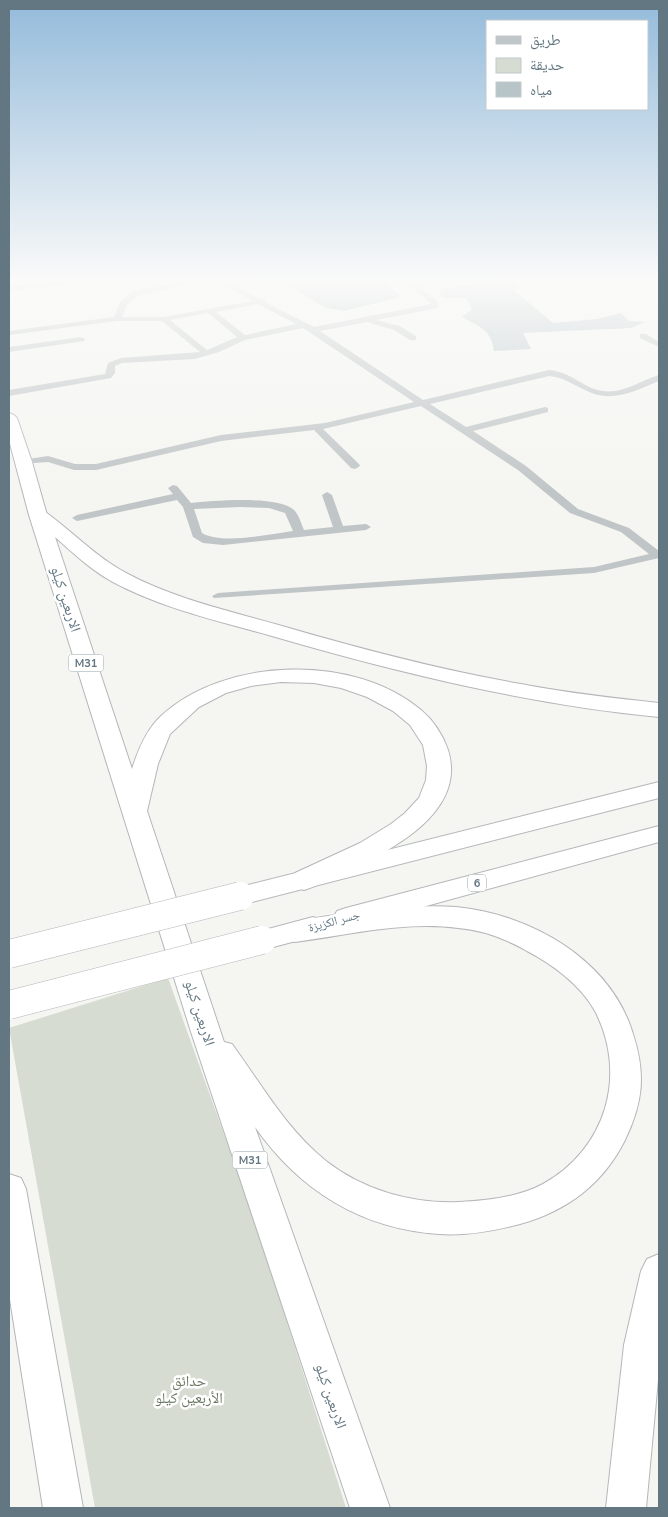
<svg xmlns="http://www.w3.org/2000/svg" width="668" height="1517" font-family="'Nunito Sans','Noto Naskh Arabic',sans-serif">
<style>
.green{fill:#d6dcd2}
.water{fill:#b7c5c8}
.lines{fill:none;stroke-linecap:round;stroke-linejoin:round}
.trunk-casing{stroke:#b3b7b9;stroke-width:2}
.motorway-casing{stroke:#b3b7b9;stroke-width:2}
.minor{fill:#c0c5c7;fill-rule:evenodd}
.trunk{fill:#fff;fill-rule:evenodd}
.motorway{fill:#fff;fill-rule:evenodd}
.trunk-bridge-casing{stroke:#b3b7b9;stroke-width:29;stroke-linecap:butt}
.trunk-bridge{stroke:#fff;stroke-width:28}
.labels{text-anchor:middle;stroke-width:5;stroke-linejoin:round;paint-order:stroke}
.shield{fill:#fff;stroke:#92a0a8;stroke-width:1}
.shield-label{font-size:11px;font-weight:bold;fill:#637782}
.street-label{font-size:12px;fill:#637782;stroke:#fff}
.near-street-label{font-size:15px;fill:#637782;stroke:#fff}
.near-park-label{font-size:15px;fill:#687962;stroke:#fff}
</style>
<rect width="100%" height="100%" fill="#f5f5f1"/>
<path class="green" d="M168 978 254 1218 346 1508H95L9 1028Z"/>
<g class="water">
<path d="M276 279H381L401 297 344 311 326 308Z"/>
<path d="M500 279H518L515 291 553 323 597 319 621 313 629 321 645 322 631 328 523 333 531 349 494 351C491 329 480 327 462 317L472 309 466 298H443L439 294 444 288 496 282Z"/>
</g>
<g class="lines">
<g class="trunk-casing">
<g id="trunk">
<path d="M9 413 14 415 17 418 32 462 47 515 44 519 38 520 32 519 29 515 9 440Z"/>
<path d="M659 782V798L240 905 231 903 227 896 231 889 240 887Z"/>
<path d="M659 826V842L346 928 337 925 333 918 337 911 346 908Z"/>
<path d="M313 917 322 920 326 927 322 934 262 950 253 947 249 940 253 933Z"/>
</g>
</g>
<g class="motorway-casing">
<g id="motorway">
<path d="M38 510 44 511C72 531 96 557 126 573 174 599 230 611 282 626 361 649 440 670 521 684 567 693 613 698 659 703V717C527 704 399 673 272 636 218 621 161 608 111 581 90 569 73 553 55 537L132 769C138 750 146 730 161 716 225 657 354 653 421 710 433 720 443 735 448 750 467 811 394 849 349 870 334 877 320 885 304 890L295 887 291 880 295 873 360 843 391 824 405 813 419 798 426 780 427 766 423 745 410 725 393 711 367 697 341 688 314 683 281 682 251 686 226 693 199 707 170 734 158 764 147 811 224 1042 232 1044C261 1084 287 1130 326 1161 363 1190 412 1204 459 1202 486 1201 519 1197 543 1184 606 1149 628 1075 595 1011 581 985 552 964 527 951 506 939 483 930 458 928 404 921 348 935 295 942L285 939 281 932 285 925C314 916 346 914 375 910 402 907 429 905 456 907 531 914 611 960 633 1034 646 1074 643 1103 625 1140 603 1184 567 1211 520 1224 493 1231 467 1236 439 1234 361 1229 299 1190 255 1127L390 1508H350L191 1032 29 515 32 511Z"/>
<path d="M9 1174 21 1178 26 1189 83 1508H43L9 1293Z"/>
<path d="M659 1254V1369L646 1508H606L624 1345 641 1271 647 1259Z"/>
</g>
</g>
<g class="minor">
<path d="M78 279H103L99 281 9 291V287Z"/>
<path d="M193 279H208L137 296 127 305 122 317H164L252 301 213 279H223L260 299H265V302L314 327 431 304 404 280 411 279 438 302V308L376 320 400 326 416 336V340H410L394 330 367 322 320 331 423 400 549 370C572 372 584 389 603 391 623 394 641 380 659 375V381C635 391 610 404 585 390 572 384 563 377 549 376L430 404 466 427 545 407 548 408V412L473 431 526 466 578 509 629 528 659 551V558L594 573 214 598 212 596 218 593 594 567 649 554 621 532 570 513 518 470 421 406 323 429 359 464 360 466 355 469 351 468 314 430 221 441 96 470H74L48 462 21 464V460L48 456 75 464H96L221 435 325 423 414 402 303 328 245 340 219 352 195 359 122 363 115 366V373L111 378 9 396V390L105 374 108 363 121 358 200 352 162 321H117L9 335V331L114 317 120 302 131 292ZM258 304 296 324 245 335 216 312ZM208 313 237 337 207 350 170 320Z"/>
<path d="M640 334H646L659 342V347L640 338Z"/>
<path d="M81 337 85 339 84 341 9 352V347Z"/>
<path d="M173 485 177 486 191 503C213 501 277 495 294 510 299 515 301 523 304 530L333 527 322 495 327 492 332 495 343 526 366 524 371 527 366 530 223 545 203 543 193 537 183 507 177 500 77 521 72 518 77 515 173 494 168 488ZM240 507 269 508 285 513 293 531C270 534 222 545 202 533L194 509Z"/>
</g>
<use href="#trunk" class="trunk"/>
<use href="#motorway" class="motorway"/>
<g class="trunk-bridge-casing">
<g id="trunk-bridge">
<path d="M9 954 240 896"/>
<path d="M9 1005 262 940"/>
</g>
</g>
<use href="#trunk-bridge" class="trunk-bridge"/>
</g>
<linearGradient id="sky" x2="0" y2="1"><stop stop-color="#94bbdb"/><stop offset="0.57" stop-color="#fafaf9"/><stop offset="1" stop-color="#fafaf9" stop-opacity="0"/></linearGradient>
<rect width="668" height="492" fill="url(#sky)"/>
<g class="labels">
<g class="shield">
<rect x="68.5" y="654.5" width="35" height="17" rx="4"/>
<rect x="468" y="874.5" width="18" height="17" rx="4"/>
<rect x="232.5" y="1151.5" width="35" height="17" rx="4"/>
</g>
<g class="shield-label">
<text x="86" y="667">M31</text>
<text x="477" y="887">6</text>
<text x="250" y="1164">M31</text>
</g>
<g class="street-label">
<text transform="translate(334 921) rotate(-15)" y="4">جسر الكزيزة</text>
</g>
<g class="near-street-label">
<text transform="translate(66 599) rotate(72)" y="5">الاربعين كيلو</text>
<text transform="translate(200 1013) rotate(72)" y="5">الاربعين كيلو</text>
<text transform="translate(331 1396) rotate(71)" y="5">الاربعين كيلو</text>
</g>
<g class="near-park-label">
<text x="189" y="1386">حدائق<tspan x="189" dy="17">الأربعين كيلو</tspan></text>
</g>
</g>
<rect width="668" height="1517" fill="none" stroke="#637782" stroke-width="20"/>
<rect x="486" y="20" width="162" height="90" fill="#ffffff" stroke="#c1c9cd"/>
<rect x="496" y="36" width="25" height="8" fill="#c0c5c7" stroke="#c1c9cd"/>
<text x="530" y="45" font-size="15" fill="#637782">طريق</text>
<rect x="496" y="58" width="25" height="15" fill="#d6dcd2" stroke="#c1c9cd"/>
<text x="530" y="70" font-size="15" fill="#637782">حديقة</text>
<rect x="496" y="82" width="25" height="15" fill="#b7c5c8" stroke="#c1c9cd"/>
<text x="530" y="95" font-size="15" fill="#637782">مياه</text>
</svg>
